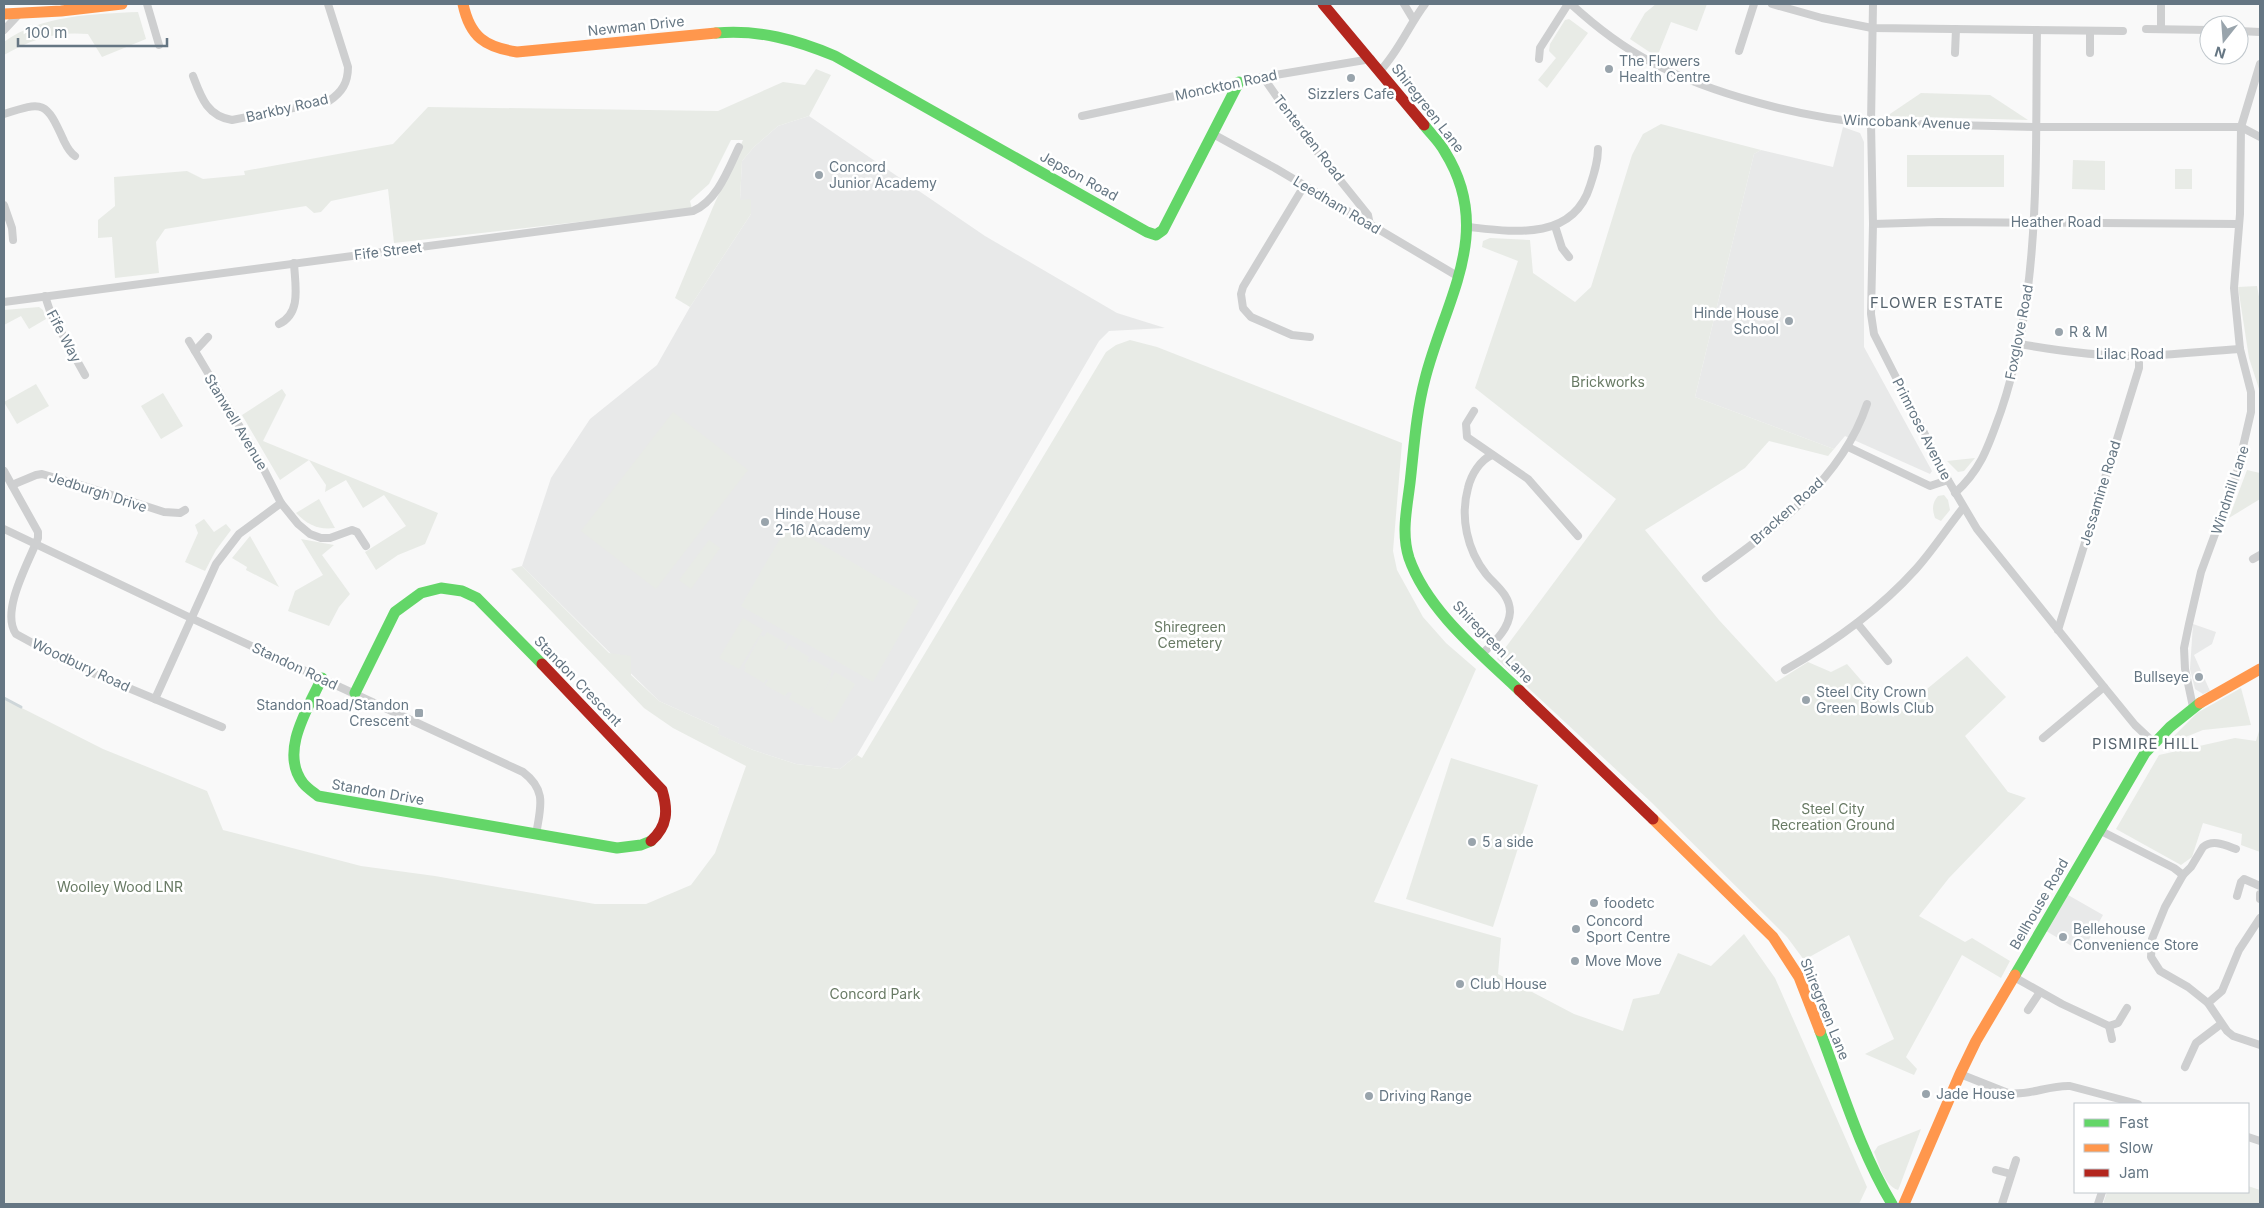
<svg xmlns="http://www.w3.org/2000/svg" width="2264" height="1208" font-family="Inter,sans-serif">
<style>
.built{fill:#e8e9e9}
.green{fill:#e8ebe6}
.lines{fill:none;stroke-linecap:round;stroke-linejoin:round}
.stream{stroke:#ced6d9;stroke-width:3}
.street{stroke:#cecfd0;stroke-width:8}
.fast{stroke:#63d668;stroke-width:11}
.slow{stroke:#ff974d;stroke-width:11}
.jam{stroke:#b3261e;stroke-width:11}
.poi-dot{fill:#99a4ac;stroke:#fff;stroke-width:2}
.labels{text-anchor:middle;stroke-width:5;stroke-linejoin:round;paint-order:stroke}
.street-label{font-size:14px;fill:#657683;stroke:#fff}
.poi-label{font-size:14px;fill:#657683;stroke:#fff;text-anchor:start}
.park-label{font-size:14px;fill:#687a64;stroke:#fff}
.neighbourhood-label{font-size:15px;letter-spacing:1px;fill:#57646e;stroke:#fff}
</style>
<rect width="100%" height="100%" fill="#f9f9f9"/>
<g class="built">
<path d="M809 116 985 236 1117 313 1165 328 1109 331 1099 341 857 755 840 769 796 764 753 750 717 734 719 728 659 701 522 566 551 478 590 419 657 365 690 307 751 214 740 200 742 161 754 147 778 126Z"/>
<path d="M1843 127 1860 133 1864 142V347L1932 471 1930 474 1845 436 1834 449 1695 397 1754 154 1761 150 1833 167Z"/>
<path d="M2193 624 2216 632 2212 644 2194 655 2210 691 2203 694 2195 689 2190 669Z"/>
<path d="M2068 895 2103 915 2082 952 2046 931Z"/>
</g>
<g class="green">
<path d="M1656 4H1707L1697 31 1671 22 1657 57 1630 39 1645 13Z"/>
<path d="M138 12 146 39 102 57 88 34C55 31 32 39 4 55V42C40 15 94 14 138 12Z"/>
<path d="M1569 19 1588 33 1547 88 1538 80 1556 58 1549 51 1550 44 1565 20Z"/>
<path d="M816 69 831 75 809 116 778 126 754 147 742 161 740 200 751 199V214L690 307 675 298 713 207 743 140H731L709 184 690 201 692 209 394 243 388 189 331 201 321 212 314 213 306 206 165 229 156 242 159 273 115 278 112 237 98 238V220L115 206 114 177 187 171 203 179 245 175 244 171 393 144 428 107 718 111 783 82 805 85Z"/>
<path d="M1921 93 1990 95 2028 120 1887 116Z"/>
<path d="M1661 124 1761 150 1754 154 1695 397 1834 449 1828 456 1769 441 1745 468 1645 530 1719 620 1776 682 1808 662 1831 672 1847 664 1893 717 1967 656 2006 697 1965 736 2008 792 2026 798 1949 878 1919 916 1965 942 1972 938 2010 961 2001 978 1962 955 1906 1057 1917 1069 1914 1075 1865 1054 1894 1039 1849 935 1804 960 1787 937 1651 802 1497 659 1616 499 1475 388 1518 261 1482 247 1483 241 1490 238 1530 240 1533 273 1575 302 1591 287 1632 155 1643 134Z"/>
<rect x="1907" y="155" width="97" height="32"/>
<path d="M2073 160 2105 161V190L2072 189Z"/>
<rect x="2175" y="169" width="17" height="20"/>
<path d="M2257 286 2260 302V392L2249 358 2238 287Z"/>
<path d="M39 307 43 310 46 319 29 329 21 316 4 325V310Z"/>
<path d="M1130 340 1157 347 1402 443 1393 551 1397 570 1423 617 1446 643 1476 669 1374 902 1501 938 1498 974 1574 1014 1623 1031 1633 999 1659 994 1678 953 1711 966 1744 934 1775 978 1867 1187 1859 1204H4V697L8 701 103 749 207 791 223 830 361 866 435 876 595 904H646L691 885 715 853 746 766 673 728 644 708 511 569 522 566 609 653 631 656V675L659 701 719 728 718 734 753 750 796 764 840 769 857 755 862 758 1106 352 1116 345Z"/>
<path d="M36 384 49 406 17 424 4 402Z"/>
<path d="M282 389 286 395 263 441 438 513 425 544 398 555 376 570 365 552 406 526 384 495 363 508 346 480 325 492 326 485 309 460 280 480 242 415Z"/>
<path d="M163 393 183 426 161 439 141 406Z"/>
<path d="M673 412 748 470 656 589 581 531Z"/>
<path d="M1975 458 1964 471 1958 472 1947 461Z"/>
<path d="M2247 470 2260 473V499L2229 518Z"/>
<path d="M1944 495 1948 500 1950 510 1941 521 1935 518C1932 509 1932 503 1938 496Z"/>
<path d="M319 499 335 528C318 530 308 525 296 513Z"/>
<path d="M204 519 214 532 226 524 231 530 216 550 205 571 185 562 198 533 195 525Z"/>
<path d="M788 525 919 601 873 682 741 606Z"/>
<path d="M250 536 279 587 246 570 247 567 232 558Z"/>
<path d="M301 539 334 545 322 555 350 594 339 607 329 626 288 611 295 591 323 575Z"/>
<path d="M709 540 720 548 691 589 679 580Z"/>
<path d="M743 618 763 630 739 669 719 658Z"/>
<path d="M767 632 787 644 784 649 786 650 789 645 809 657 807 661 810 663 812 659 832 671 830 675 831 677 823 693 835 672 855 684 832 723 812 712 814 708 812 706 809 710 789 699 792 693 788 692 785 696 765 685 768 680 766 679 764 683 744 671 746 667 744 666 761 635 764 637Z"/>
<path d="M2241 688 2251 725 2203 730 2173 742 2171 739 2197 713Z"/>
<path d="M2260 728V852L2241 845 2242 834 2203 823 2192 857 2181 865 2116 829 2159 755 2235 738 2256 741Z"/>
<path d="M1451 758 1538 785 1493 927 1406 899Z"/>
<path d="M1921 1129 1899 1188 1898 1190C1884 1185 1879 1164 1874 1152L1878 1146Z"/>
<path d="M2248 1186 2260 1190V1204H2103L2107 1192H2248Z"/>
</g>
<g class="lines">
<path class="stream" d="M4 698 21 707"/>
<g class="street">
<path d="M147 4 159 45"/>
<path d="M1404 4 1413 19"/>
<path d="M1571 4C1595 26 1622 47 1651 62 1711 94 1803 118 1871 123L2036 127H2241L2260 137"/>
<path d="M1772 4 1822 18 1872 28 2123 31"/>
<path d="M1873 4 1871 123 1873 224 1871 314 1874 334 1948 480 1977 529 2104 687 2135 725 2153 742"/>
<path d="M2146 29 2209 30"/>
<path d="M2161 29V6"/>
<path d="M4 30 20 13"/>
<path d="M2239 31 2260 32"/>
<path d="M1739 51 1754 4"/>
<path d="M1955 53 1956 29"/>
<path d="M2090 53V31"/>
<path d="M1539 59 1540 48 1568 4"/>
<path d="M1380 71C1399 51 1409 25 1425 4"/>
<path d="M193 76C201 97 207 116 232 120L329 101C342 92 348 83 348 67L328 4"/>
<path d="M1263 77 1303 134 1368 215 1370 225"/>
<path d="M4 114C44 101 46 101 64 141 67 147 69 152 75 156"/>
<path d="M1082 116 1263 77 1371 59"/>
<path d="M1213 134 1275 168 1459 277"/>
<path d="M1304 186 1243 287 1241 294 1243 308 1251 317 1292 335 1310 337"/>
<path d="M4 205 12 228 13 240"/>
<path d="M1873 224 1938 222 2239 224"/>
<path d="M1555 226 1562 248 1569 257"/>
<path d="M1469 227C1514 232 1573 241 1590 186 1594 174 1598 162 1598 149"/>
<path d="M45 296 51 314 85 375"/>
<path d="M4 302 693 211C717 201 728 170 739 147"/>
<path d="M279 324C302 313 295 285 294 263"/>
<path d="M189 341 256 454 281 503 298 524 310 534 321 538H330L352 530 357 532 366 546"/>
<path d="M2020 344C2059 351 2098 356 2137 356 2172 355 2206 351 2240 349"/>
<path d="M195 351 208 337"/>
<path d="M1474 411 1466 424 1467 437 1528 479 1578 536"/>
<path d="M1848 447 1930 486 1948 480"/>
<path d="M4 471 38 532V538C29 562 0 611 16 634L71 664 222 727"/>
<path d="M12 485 36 475 42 474 84 486 164 512 180 513 185 510"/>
<path d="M1955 493C1982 469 1989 444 2001 411 2042 290 2035 157 2037 30"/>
<path d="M4 529 193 619 523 772C548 791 540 808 536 835"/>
<path d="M2253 559 2260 555"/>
<path d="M1706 578C1770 532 1841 482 1867 404"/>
<path d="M1857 623 1888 661"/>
<path d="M2058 630 2139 368V356"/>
<path d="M1481 655C1493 643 1509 630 1510 612 1510 595 1496 586 1486 574 1467 550 1460 517 1468 488 1471 475 1480 460 1492 455"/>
<path d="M1785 670C1833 643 1879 610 1916 569 1933 550 1947 528 1963 508"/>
<path d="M155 699 216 564 239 534 281 503"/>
<path d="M2193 707 2185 669 2184 648 2189 624 2201 572 2236 477 2251 412V392L2240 349 2234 288 2240 214 2241 127 2260 64"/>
<path d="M2043 738 2104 687"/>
<path d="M2099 830 2174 868 2183 875"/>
<path d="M2236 849C2225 845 2213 839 2203 847L2191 867 2183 875 2165 907 2152 939 2151 957 2160 971 2188 987 2208 1003 2227 1031 2233 1036 2260 1045"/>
<path d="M2260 894V899"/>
<path d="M2237 896 2241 882 2244 879 2260 886"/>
<path d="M2014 977 2062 1004 2109 1026 2118 1023 2127 1008"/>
<path d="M2208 1003 2222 991 2239 950 2260 918"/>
<path d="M2028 1010 2040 992"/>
<path d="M2109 1026 2112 1039"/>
<path d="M2185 1067 2196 1043 2221 1024"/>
<path d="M1960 1074 2008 1093C2029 1096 2049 1085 2070 1086L2138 1104"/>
<path d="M2248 1137 2260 1141"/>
<path d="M1996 1170 2011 1174"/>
<path d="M2002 1204 2016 1160"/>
<path d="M2098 1204 2102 1192"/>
</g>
<g class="fast">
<path d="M716 33C758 29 797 40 835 56L1147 232 1156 235 1163 230 1239 82"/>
<path d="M1424 125C1431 134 1440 142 1445 152 1495 232 1445 300 1425 379 1416 413 1414 448 1410 483 1407 508 1401 533 1409 558 1427 610 1480 653 1519 690"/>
<path d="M322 678C308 708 279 752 303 783 307 788 313 792 318 796L617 848 641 845 651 841"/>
<path d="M355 693 395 612 421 593 441 588 462 591 477 598 542 664"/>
<path d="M2015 975 2145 753 2170 727 2200 703"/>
<path d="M1820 1031C1842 1089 1860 1151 1892 1204"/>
</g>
<g class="slow">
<path d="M463 4C470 37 485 47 517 52L716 33"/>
<path d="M4 14 61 11 122 4"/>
<path d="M2200 703 2260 669"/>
<path d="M1653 819 1773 937 1799 977 1820 1031"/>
<path d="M1904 1204 1960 1074 1976 1041 2015 975"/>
</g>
<g class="jam">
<path d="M1323 4 1424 125"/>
<path d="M542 664 662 790C668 810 668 826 651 841"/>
<path d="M1519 690 1653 819"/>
</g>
</g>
<g class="poi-dot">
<circle cx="1609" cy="69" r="5"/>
<circle cx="1351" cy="78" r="5"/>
<circle cx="819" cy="175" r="5"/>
<circle cx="1789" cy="321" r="5"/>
<circle cx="2059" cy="332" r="5"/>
<circle cx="765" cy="522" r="5"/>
<circle cx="2199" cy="677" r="5"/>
<circle cx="1806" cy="700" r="5"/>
<rect x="414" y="708" width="10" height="10" rx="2.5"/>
<circle cx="1472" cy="842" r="5"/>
<circle cx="1594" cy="903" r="5"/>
<circle cx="1576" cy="929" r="5"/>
<circle cx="2063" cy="937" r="5"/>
<circle cx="1575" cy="961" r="5"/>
<circle cx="1460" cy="984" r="5"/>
<circle cx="1926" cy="1094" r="5"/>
<circle cx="1369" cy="1096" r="5"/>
</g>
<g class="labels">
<g class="street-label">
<text transform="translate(636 26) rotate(-6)" y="5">Newman Drive</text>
<text transform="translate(1226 85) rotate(-12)" y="5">Monckton Road</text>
<text transform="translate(287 108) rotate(-13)" y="5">Barkby Road</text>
<text transform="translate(1428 108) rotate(52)" y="5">Shiregreen Lane</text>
<text transform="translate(1907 122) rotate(2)" y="5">Wincobank Avenue</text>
<text transform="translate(1309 138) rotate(52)" y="5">Tenterden Road</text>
<text transform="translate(1079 176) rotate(29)" y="5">Jepson Road</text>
<text transform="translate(1337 205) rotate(31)" y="5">Leedham Road</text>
<text x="2056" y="227">Heather Road</text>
<text transform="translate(388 251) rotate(-7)" y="5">Fife Street</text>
<text transform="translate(2019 332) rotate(-79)" y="5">Foxglove Road</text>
<text transform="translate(64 336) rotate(62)" y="5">Fife Way</text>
<text x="2130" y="359">Lilac Road</text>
<text transform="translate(236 422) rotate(59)" y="5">Stanwell Avenue</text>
<text transform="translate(1922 429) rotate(63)" y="5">Primrose Avenue</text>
<text transform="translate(2230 490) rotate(-72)" y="5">Windmill Lane</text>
<text transform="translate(98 492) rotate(18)" y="5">Jedburgh Drive</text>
<text transform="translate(2100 493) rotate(-73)" y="5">Jessamine Road</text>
<text transform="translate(1787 511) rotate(-42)" y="5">Bracken Road</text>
<text transform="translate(1493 642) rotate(46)" y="5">Shiregreen Lane</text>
<text transform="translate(81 665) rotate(25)" y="5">Woodbury Road</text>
<text transform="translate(295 666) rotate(25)" y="5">Standon Road</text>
<text transform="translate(578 681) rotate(46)" y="5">Standon Crescent</text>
<text transform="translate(378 792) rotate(10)" y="5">Standon Drive</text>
<text transform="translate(2039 904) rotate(-60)" y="5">Bellhouse Road</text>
<text transform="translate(1825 1009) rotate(68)" y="5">Shiregreen Lane</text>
</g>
<g class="poi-label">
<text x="1619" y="66">The Flowers<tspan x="1619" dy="16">Health Centre</tspan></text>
<text x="1351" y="99" text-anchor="middle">Sizzlers Cafe</text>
<text x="829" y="172">Concord<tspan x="829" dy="16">Junior Academy</tspan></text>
<text x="1779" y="318" text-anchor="end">Hinde House<tspan x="1779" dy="16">School</tspan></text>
<text x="2069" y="337">R &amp; M</text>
<text x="775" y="519">Hinde House<tspan x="775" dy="16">2-16 Academy</tspan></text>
<text x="2189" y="682" text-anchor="end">Bullseye</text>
<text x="1816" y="697">Steel City Crown<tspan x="1816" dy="16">Green Bowls Club</tspan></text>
<text x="409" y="710" text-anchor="end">Standon Road/Standon<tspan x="409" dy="16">Crescent</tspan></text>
<text x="1482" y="847">5 a side</text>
<text x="1604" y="908">foodetc</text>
<text x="1586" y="926">Concord<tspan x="1586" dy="16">Sport Centre</tspan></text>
<text x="2073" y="934">Bellehouse<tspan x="2073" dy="16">Convenience Store</tspan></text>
<text x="1585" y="966">Move Move</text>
<text x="1470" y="989">Club House</text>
<text x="1936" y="1099">Jade House</text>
<text x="1379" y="1101">Driving Range</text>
</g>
<g class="park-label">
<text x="1608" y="387">Brickworks</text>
<text x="1190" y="632">Shiregreen<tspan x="1190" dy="16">Cemetery</tspan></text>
<text x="1833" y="814">Steel City<tspan x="1833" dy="16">Recreation Ground</tspan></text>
<text x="120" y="892">Woolley Wood LNR</text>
<text x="875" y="999">Concord Park</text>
</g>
<g class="neighbourhood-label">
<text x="1937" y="308">FLOWER ESTATE</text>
<text x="2146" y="749">PISMIRE HILL</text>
</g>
</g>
<rect width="2264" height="1208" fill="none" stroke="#657683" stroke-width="10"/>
<rect x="2074" y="1103" width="175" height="90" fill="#ffffff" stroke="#c1c8cd"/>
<rect x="2084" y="1119" width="25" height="8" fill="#63d668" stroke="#c1c8cd"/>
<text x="2119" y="1128" font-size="15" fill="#657683">Fast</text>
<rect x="2084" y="1144" width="25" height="8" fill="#ff974d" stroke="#c1c8cd"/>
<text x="2119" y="1153" font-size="15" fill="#657683">Slow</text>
<rect x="2084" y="1169" width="25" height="8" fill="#b3261e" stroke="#c1c8cd"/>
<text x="2119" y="1178" font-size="15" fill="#657683">Jam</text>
<g transform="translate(2224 40) rotate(197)"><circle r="24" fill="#ffffff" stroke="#c1c8cd"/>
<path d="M0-4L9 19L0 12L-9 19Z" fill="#99a4ac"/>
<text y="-8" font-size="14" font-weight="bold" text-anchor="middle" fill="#657683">N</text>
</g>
<path d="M18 38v8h149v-8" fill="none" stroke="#657683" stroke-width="2.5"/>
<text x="25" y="38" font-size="15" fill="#657683" stroke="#ffffff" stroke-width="4" paint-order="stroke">100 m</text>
</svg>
